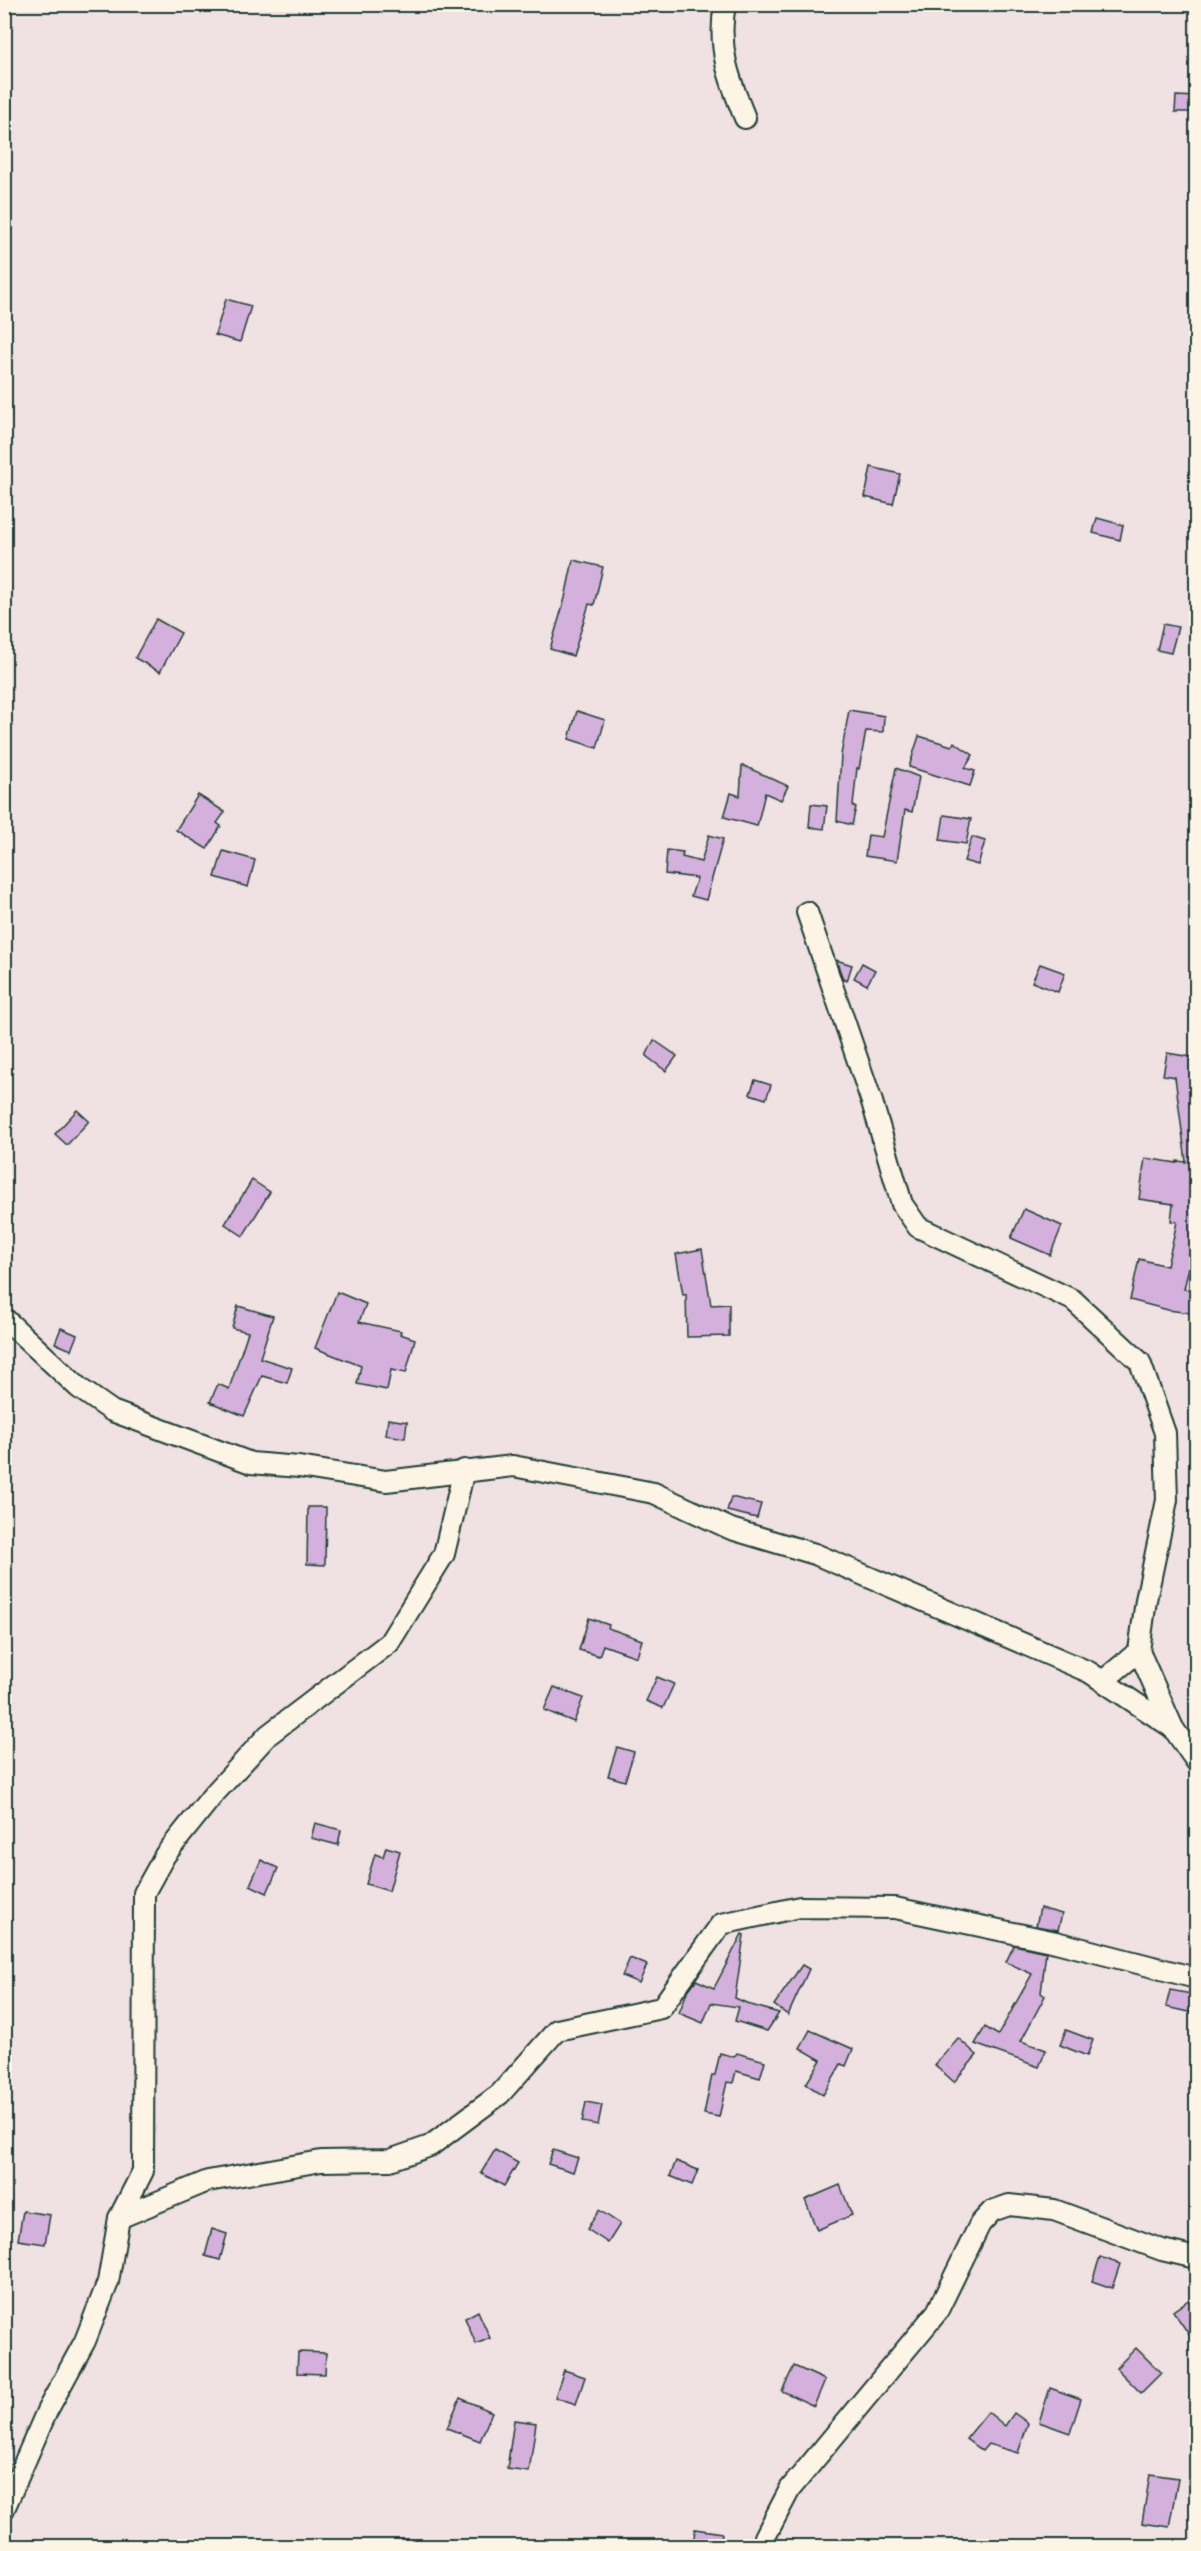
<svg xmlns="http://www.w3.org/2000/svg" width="1201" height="2551" font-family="Sriracha,sans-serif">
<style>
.building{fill:#d4b1dc;stroke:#1f3d34;stroke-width:1.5}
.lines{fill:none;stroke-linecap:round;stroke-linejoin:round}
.minor-casing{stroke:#1f3d34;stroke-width:24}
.minor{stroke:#fcf5e5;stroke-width:20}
</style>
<rect width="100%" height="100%" fill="#f0e1e2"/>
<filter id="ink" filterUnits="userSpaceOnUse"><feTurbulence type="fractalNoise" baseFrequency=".0167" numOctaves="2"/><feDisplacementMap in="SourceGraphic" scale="12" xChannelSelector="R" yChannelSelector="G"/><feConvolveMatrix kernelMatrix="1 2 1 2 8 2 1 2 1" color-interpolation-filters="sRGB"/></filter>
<g filter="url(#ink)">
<g class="building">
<path d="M1176 96 1197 97V112H1175Z"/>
<path d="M226 299 251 306 240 342 215 335Z"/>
<path d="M871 467 900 474 893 504 865 497Z"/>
<path d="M1097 518 1123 525 1120 540 1093 533Z"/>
<path d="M573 560 603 567 594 605 589 604 573 656 550 649 565 598Z"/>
<path d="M156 619 181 633 160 672 135 658Z"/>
<path d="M1163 624 1178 627 1171 653 1157 650Z"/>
<path d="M849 710 884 716 883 732 866 731 859 769 857 768 853 806 856 807 852 825 837 821 841 755Z"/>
<path d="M577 711 605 720 597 748 569 739Z"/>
<path d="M919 736 952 746 954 742 973 755 965 768 975 771 970 786 909 767Z"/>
<path d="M742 765 788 786 781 800 765 793 757 826 724 817 731 793 740 796Z"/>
<path d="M896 768 919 777 912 812 905 810 897 861 865 856 868 835 882 837Z"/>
<path d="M198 795 225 812 217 823 221 826 207 849 176 830Z"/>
<path d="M811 804 827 806 824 829 809 827Z"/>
<path d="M944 815 971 819 966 844 940 840Z"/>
<path d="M709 835 723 839 706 900 691 896 697 878 665 874 667 850 683 852 682 857 701 862Z"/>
<path d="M972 837 985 841 978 865 964 861Z"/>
<path d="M223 851 255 860 248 887 215 877Z"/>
<path d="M836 960 852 965 847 981 843 979Z"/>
<path d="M862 963 875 970 867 985 854 978Z"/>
<path d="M1040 964 1065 973 1058 992 1032 982Z"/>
<path d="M654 1040 677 1056 666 1071 646 1056Z"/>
<path d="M1167 1053 1197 1058V1231L1184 1289 1197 1290V1314L1168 1310 1130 1300 1139 1259 1167 1266 1177 1222 1171 1221 1173 1204 1139 1199 1145 1158 1177 1163V1161L1186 1162 1175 1077 1163 1075Z"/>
<path d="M755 1080 771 1085 766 1099 750 1094Z"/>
<path d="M77 1110 89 1121 67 1145 55 1134Z"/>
<path d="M252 1180 270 1192 243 1236 225 1224Z"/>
<path d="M1024 1209 1062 1226 1050 1255 1011 1238Z"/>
<path d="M702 1249 711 1305 729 1304V1336L687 1337 686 1294 683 1295 676 1254Z"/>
<path d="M337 1292 366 1304 359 1322 401 1331 400 1334 415 1339 406 1373 391 1370 387 1390 357 1384 361 1366 315 1348Z"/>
<path d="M238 1306 273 1316 260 1358 292 1368 287 1383 262 1376 244 1416 210 1402 218 1384 229 1389 248 1332 232 1328Z"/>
<path d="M61 1328 77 1335 71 1350 55 1343Z"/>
<path d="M388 1419 407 1422 405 1438 386 1435Z"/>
<path d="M731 1497 761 1504 757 1518 727 1511Z"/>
<path d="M308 1507H326L325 1565 307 1564Z"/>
<path d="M589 1618 609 1625 608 1628 642 1640 637 1657 603 1645 599 1656 579 1650Z"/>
<path d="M657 1677 674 1684 663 1708 646 1701Z"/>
<path d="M554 1687 583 1698 574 1722 544 1710Z"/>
<path d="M617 1747 634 1752 625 1781 608 1776Z"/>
<path d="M315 1823 341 1830 338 1845 311 1838Z"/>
<path d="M386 1847 400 1851 389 1891 366 1884 375 1854 383 1857Z"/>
<path d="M261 1860 278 1868 267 1893 250 1885Z"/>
<path d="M1040 1908 1062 1914 1058 1930 1036 1926Z"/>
<path d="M742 1934 744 1935 735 1998 751 2005 779 2013 767 2031 735 2021 739 2007 711 2003 703 2023 679 2013 687 1992 696 1980 714 1988Z"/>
<path d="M1014 1945 1046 1952 1041 1993 1045 1996 1021 2041 1046 2050 1039 2067 975 2044 985 2027 998 2035 1032 1974 1006 1962Z"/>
<path d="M630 1958 647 1965 639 1983 622 1976Z"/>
<path d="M802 1965 809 1969 788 2015 774 2005Z"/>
<path d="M1170 1990 1197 1995V2014L1166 2007Z"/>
<path d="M810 2030 853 2049 846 2066 841 2064 823 2095 806 2084 821 2060 800 2048Z"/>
<path d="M1066 2030 1093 2040 1087 2056 1060 2045Z"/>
<path d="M958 2038 977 2055 954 2082 935 2065Z"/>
<path d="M720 2053 734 2057 737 2053 765 2061 760 2078 736 2071 733 2083 727 2082 719 2117 704 2114 712 2075H715Z"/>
<path d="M586 2102 602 2105 598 2125 582 2122Z"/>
<path d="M495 2150 518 2163 504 2186 481 2173Z"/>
<path d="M553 2150 578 2158 573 2172 548 2164Z"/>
<path d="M676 2161 698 2170 692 2185 670 2176Z"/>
<path d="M840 2185 852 2215 817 2230 805 2200Z"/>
<path d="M599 2210 620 2224 608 2243 587 2229Z"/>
<path d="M23 2211 50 2215 45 2244 18 2240Z"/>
<path d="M212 2229 227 2234 220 2260 205 2256Z"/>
<path d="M1100 2257 1120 2264 1112 2288 1092 2281Z"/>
<path d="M1197 2294V2346L1173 2311Z"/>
<path d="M478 2311 490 2338 476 2344 465 2318Z"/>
<path d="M1136 2348 1161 2373 1141 2393 1116 2368Z"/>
<path d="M298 2352 326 2353 325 2374 297 2373Z"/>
<path d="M794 2366 825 2380 814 2406 782 2391Z"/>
<path d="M564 2370 585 2377 576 2404 555 2397Z"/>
<path d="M1050 2388 1081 2399 1070 2433 1039 2422Z"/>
<path d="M460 2398 492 2412 480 2441 447 2428Z"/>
<path d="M988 2412 1005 2426 1014 2413 1028 2423 1018 2453 988 2444 982 2451 966 2439Z"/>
<path d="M514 2420 536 2423 529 2472 507 2469Z"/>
<path d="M1150 2474 1178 2478 1169 2527 1142 2523Z"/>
<path d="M695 2529 722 2533 720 2547H693Z"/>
</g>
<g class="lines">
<g class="minor-casing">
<g id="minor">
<path d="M725 4C717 48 729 79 745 118"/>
<path d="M807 912 872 1102 902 1204 918 1227 1073 1300 1140 1362 1165 1433 1167 1500 1146 1600 1139 1651 1173 1728 1196 1761"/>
<path d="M4 1318 79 1388 112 1411 251 1463 299 1467 386 1481 513 1466 654 1493 731 1529 815 1554 1089 1672 1173 1728"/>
<path d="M1103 1681 1139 1651"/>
<path d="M119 2218 208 2181 321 2161 390 2160 430 2146 500 2094 557 2030 661 2008 721 1924 800 1907 895 1908 1056 1942 1196 1978"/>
<path d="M4 2509 47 2411 85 2341 108 2282 119 2218 143 2171 144 1893 165 1855 213 1795 268 1735 389 1643 444 1554 464 1470"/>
<path d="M766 2546 765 2537 790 2489 937 2312 980 2224 992 2211 1009 2205 1054 2210 1162 2250 1196 2258"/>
</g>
</g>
<use href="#minor" class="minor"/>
</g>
</g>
<rect width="1201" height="2551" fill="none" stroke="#fcf5e5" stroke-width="24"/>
<rect x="12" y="12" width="1177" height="2527" fill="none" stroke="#1f3d34" stroke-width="2" filter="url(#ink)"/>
</svg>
